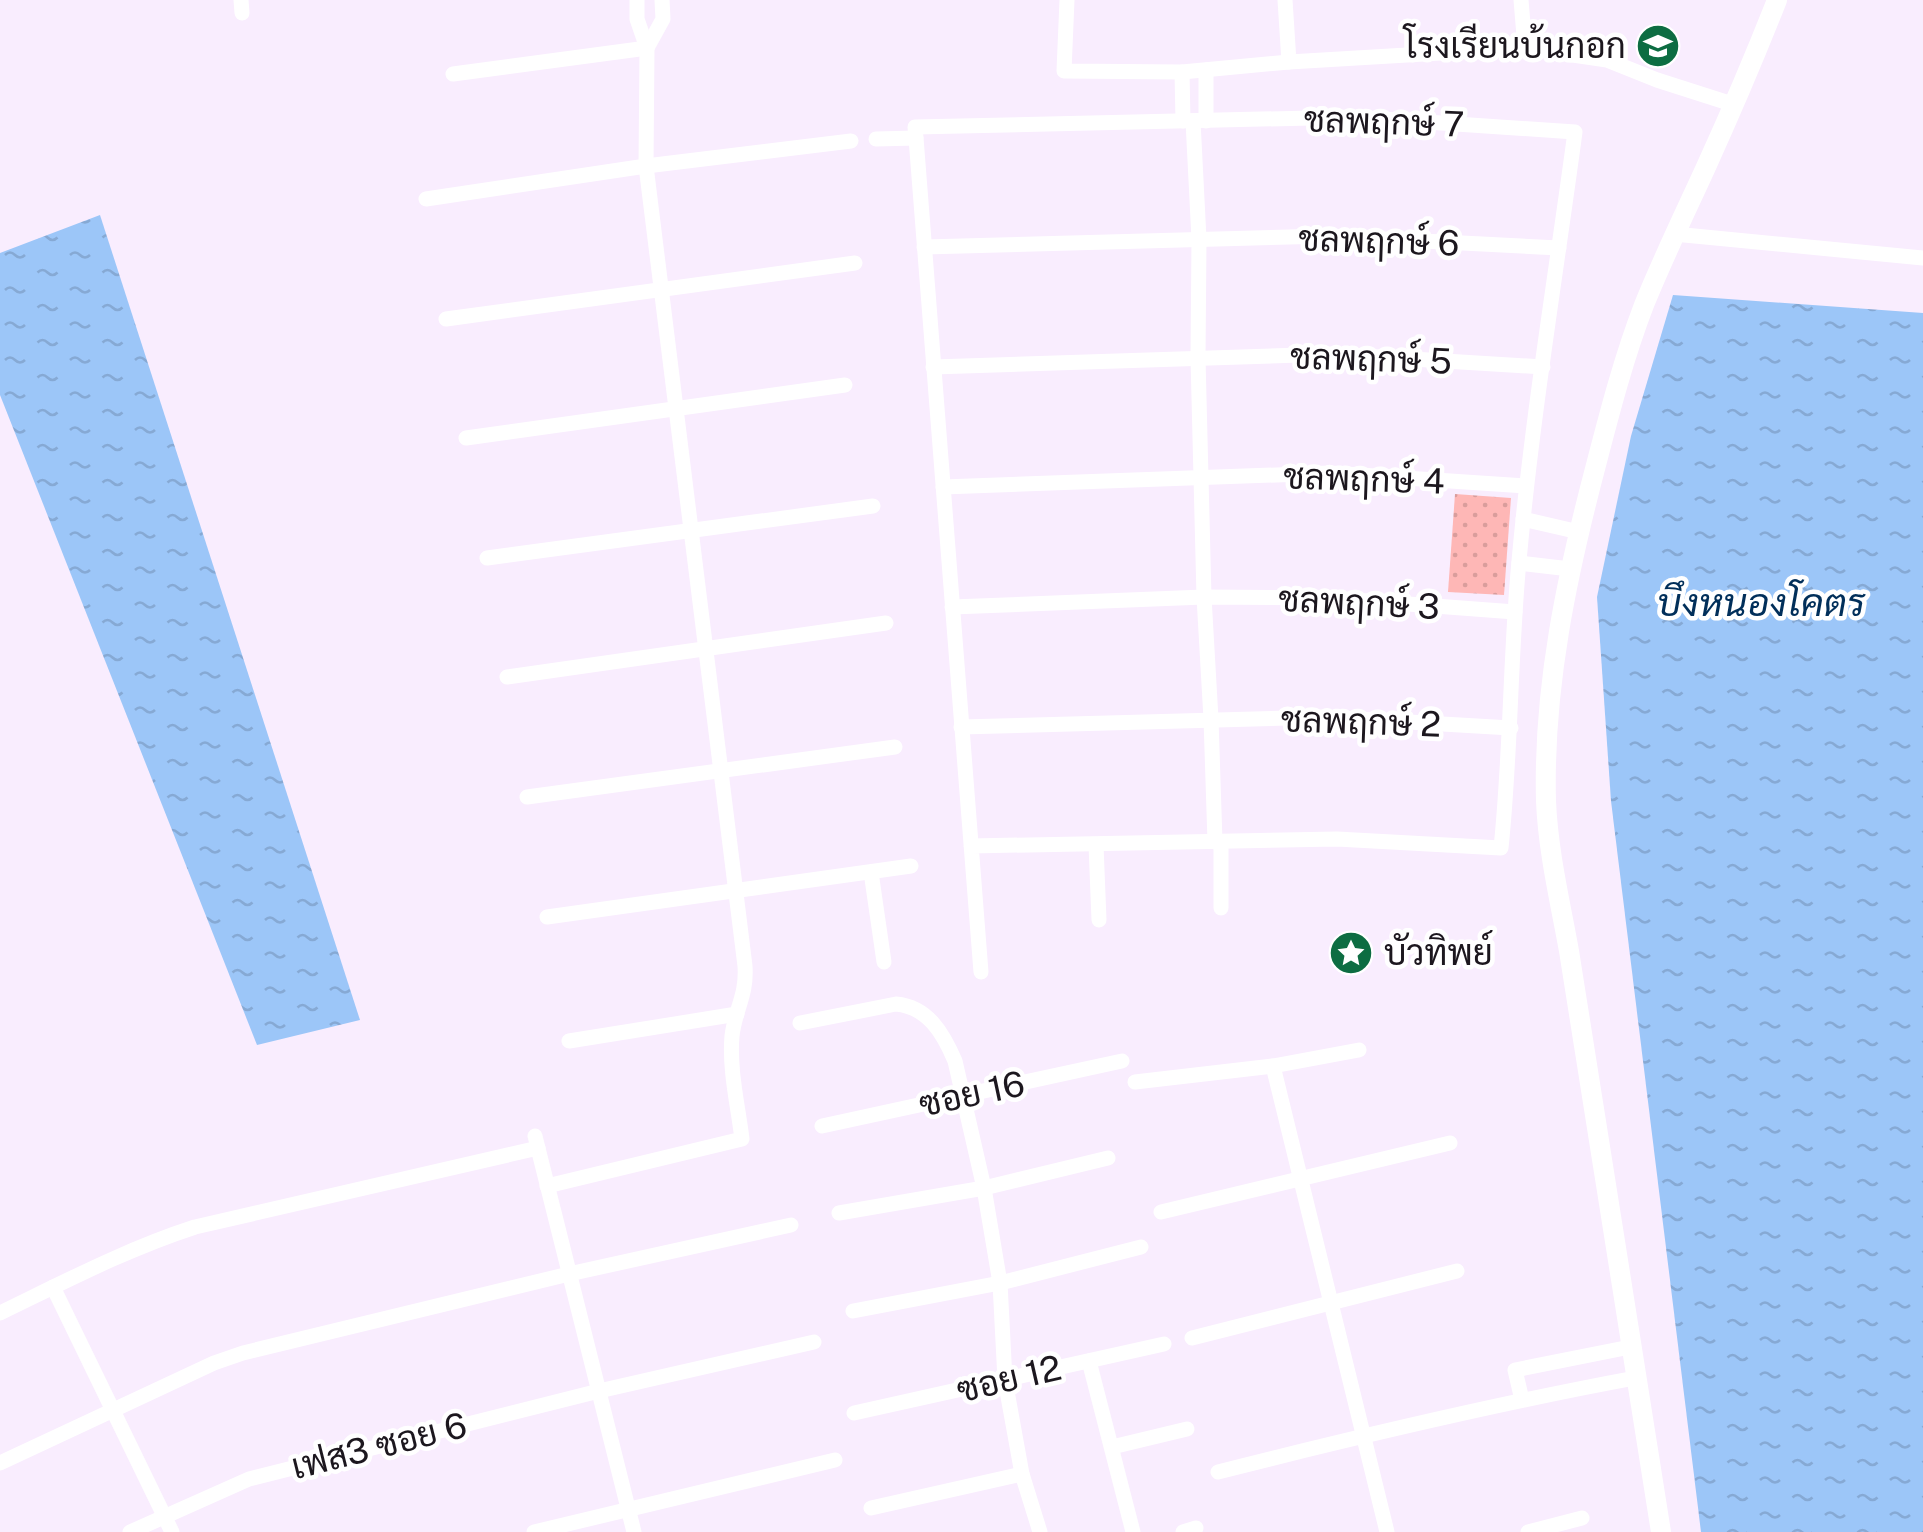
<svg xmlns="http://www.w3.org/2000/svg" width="1923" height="1532" font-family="'Public Sans',Sarabun,sans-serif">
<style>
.grass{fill:url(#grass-dots)}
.water{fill:url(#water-ripples)}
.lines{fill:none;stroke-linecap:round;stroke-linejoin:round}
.street{stroke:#fff;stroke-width:15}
.secondary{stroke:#fff;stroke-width:20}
.labels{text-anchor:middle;stroke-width:9;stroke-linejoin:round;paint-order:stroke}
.poi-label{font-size:35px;fill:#1c171e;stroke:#fff;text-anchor:end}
.street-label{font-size:35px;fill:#1c171e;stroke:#fff}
.water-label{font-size:38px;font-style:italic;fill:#012f5a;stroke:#fff}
</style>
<defs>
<pattern id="grass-dots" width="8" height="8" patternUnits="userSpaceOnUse" patternTransform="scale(2.5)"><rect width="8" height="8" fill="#feb7b6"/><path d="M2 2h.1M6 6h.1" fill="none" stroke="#d99d9c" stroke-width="1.8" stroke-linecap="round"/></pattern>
<pattern id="water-ripples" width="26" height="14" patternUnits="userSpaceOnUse" patternTransform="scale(2.5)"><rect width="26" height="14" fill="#9cc6f8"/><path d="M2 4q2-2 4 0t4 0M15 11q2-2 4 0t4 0" fill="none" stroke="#86a9d4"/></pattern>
</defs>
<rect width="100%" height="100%" fill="#f9edfe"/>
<path class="grass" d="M1455 494 1511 498 1504 595 1448 592Z"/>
<g class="water">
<path d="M100 215 360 1020 257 1045 0 395V253Z"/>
<path d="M1673 295 1923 313V1532H1701L1611 801 1597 597 1631 436Z"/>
</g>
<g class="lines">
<g class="street">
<path d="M241 0 242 13"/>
<path d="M1067 0 1064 71 1182 72 1289 62 1525 48 1607 60 1657 80 1732 104"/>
<path d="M1285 0 1289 62"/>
<path d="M1521 0 1525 48"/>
<path d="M647 48 663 19 662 0"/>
<path d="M1182 72 1183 121"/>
<path d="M453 74 647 48"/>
<path d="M1193 121 1199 239 1198 358 1204 597 1211 719 1215 842"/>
<path d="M1206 121V70"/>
<path d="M876 139 916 138"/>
<path d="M426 199 646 166 851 141"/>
<path d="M1674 234 1923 258"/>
<path d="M924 247 1326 236 1559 248"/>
<path d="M446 319 855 263"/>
<path d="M933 367 1331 354 1543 367"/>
<path d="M466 438 845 385"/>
<path d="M943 487 1330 473 1526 486"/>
<path d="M1523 519 1579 532"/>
<path d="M487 558 873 506"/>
<path d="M1519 563 1570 569"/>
<path d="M952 607 1204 597 1328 598 1515 612"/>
<path d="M507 677 886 623"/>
<path d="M961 727 1323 717 1511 728"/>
<path d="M527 797 895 747"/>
<path d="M1221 842V908"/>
<path d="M1096 845 1099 920"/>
<path d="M971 846 1337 839 1501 848C1511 753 1510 656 1519 561 1532 417 1556 274 1575 132L1353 117 915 127 916 138C937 416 959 694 981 972"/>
<path d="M871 872 884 962"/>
<path d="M547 917 911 866"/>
<path d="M800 1023 896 1004C928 1007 943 1033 955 1061L984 1188 1000 1283 1005 1380 1022 1474 1040 1532"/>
<path d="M569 1041 737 1014"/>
<path d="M1273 1066 1387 1532"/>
<path d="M1135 1082 1273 1066 1359 1050"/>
<path d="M822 1126 1122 1061"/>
<path d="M535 1136 634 1532"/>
<path d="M547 1186 742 1139C738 1106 729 1069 732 1036 735 1009 747 996 745 966L646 166 647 48 637 19V0"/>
<path d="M1161 1212 1450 1143"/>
<path d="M839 1213 984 1188 1108 1158"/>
<path d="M53 1287 172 1532"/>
<path d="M853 1311 1000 1283 1141 1247"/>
<path d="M0 1313C64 1282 127 1249 195 1227L538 1148"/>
<path d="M1192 1338 1457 1271"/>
<path d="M1089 1361 1133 1532"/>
<path d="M1522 1400 1515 1370 1630 1347"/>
<path d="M854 1413 1164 1344"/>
<path d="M1112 1447 1187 1429"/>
<path d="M0 1463 214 1363 243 1353 569 1274 791 1225"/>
<path d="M1218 1472C1356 1437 1495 1404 1635 1378"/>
<path d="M871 1508 1022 1474"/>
<path d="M130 1532 249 1479 599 1391 814 1342"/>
<path d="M534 1532 835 1460"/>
<path d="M1183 1532 1196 1528"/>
<path d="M1528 1532 1582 1518"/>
</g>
<path class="secondary" d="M1661 1532 1569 951C1560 901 1548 851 1546 801 1543 687 1567 575 1596 465 1610 411 1624 357 1644 305 1663 258 1685 213 1706 167 1731 112 1755 56 1777 0"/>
</g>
<defs>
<g id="school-disc" transform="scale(2.25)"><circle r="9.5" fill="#0d6d42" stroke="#fff"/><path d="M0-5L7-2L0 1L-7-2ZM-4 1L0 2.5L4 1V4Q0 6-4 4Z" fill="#fff"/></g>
<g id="sight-disc" transform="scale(2.25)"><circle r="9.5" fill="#0d6d42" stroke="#fff"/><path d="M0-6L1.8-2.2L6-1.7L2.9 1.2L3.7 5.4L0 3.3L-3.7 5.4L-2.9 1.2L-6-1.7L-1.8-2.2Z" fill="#fff"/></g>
</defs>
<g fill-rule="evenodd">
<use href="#school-disc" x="1658" y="46"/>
<use href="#sight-disc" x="1351" y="953"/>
</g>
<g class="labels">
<g class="poi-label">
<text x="1626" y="58">โรงเรียนบ้นกอก</text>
<text x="1384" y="965" text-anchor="start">บัวทิพย์</text>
</g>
<g class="street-label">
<text transform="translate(1384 122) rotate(2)" y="12">ชลพฤกษ์ 7</text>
<text transform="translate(1379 241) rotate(2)" y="12">ชลพฤกษ์ 6</text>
<text transform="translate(1371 359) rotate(2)" y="12">ชลพฤกษ์ 5</text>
<text transform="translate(1364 479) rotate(2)" y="12">ชลพฤกษ์ 4</text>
<text transform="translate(1359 603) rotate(3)" y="12">ชลพฤกษ์ 3</text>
<text transform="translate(1361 722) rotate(2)" y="12">ชลพฤกษ์ 2</text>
<text transform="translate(972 1094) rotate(-12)" y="12">ซอย 16</text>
<text transform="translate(1009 1379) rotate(-13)" y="12">ซอย 12</text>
<text transform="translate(379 1446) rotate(-14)" y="12">เฟส3 ซอย 6</text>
</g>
<g class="water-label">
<text x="1761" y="616">บึงหนองโคตร</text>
</g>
</g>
</svg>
